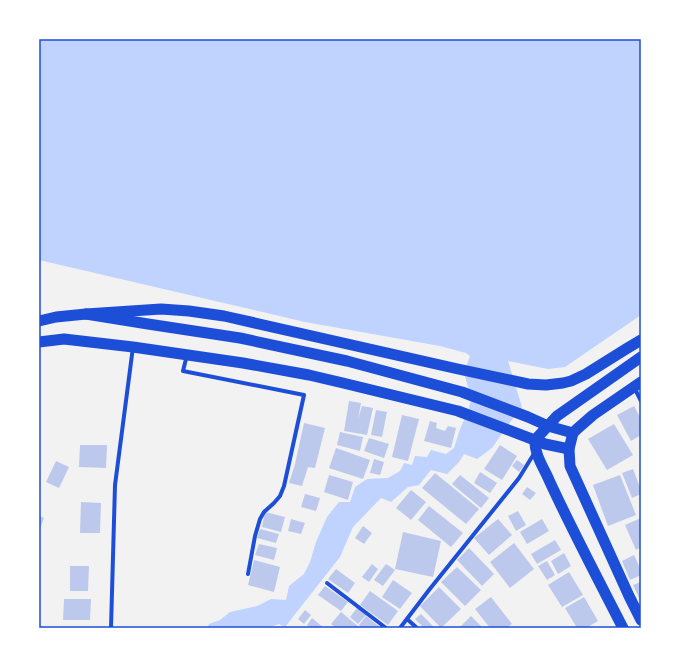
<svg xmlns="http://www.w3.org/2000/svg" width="680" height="667" font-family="Jost,sans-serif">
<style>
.water{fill:#bfd3fe}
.building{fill:#bdc9ec}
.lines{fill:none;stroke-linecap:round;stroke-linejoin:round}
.minor{stroke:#1d4ed8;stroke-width:4}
.trunk{stroke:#1d4ed8;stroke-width:11}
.neatline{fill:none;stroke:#1d4ed8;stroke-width:1.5}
</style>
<rect width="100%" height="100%" fill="#f2f2f2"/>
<path class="water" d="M39 39H641V315L565 367 548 369 508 361 522 407 508 425 492 448 477 459 464 454 459 462 447 474 431 470 419 485 408 487 391 502 381 498 353 527 340 557 285 627 279 624 268 628H207L209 624 220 620 230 612 257 606 271 599 286 600 289 586 304 574 310 562 316 542 327 517 339 502H350L355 487 367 479 388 478 400 471 404 463 412 465 415 456 427 457 431 450 446 454 454 448 460 429 469 409 471 397 464 373 470 356 466 353 440 346 305 322 39 260Z"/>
<g class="building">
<path d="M349 401 361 403 358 419 362 406 373 408 367 435 344 431Z"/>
<path d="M634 406 641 419V435L631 441 617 415Z"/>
<path d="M376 410 387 412 382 437 371 435Z"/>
<path d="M402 415 419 419 408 461 392 457Z"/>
<path d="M430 421 437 423 436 428 445 431 448 426 456 428 451 448 424 441Z"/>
<path d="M304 423 325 428 315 468 308 467 302 486 289 483 295 464Z"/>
<path d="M614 424 633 455 607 470 588 439Z"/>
<path d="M340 432 363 437 360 451 337 445Z"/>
<path d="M369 438 389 444 384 458 364 451Z"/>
<path d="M80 445H107L106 468 79 467Z"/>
<path d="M500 445 517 456 502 480 484 469Z"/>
<path d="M336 448 370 460 363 479 329 468Z"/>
<path d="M374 459 384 462 380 475 370 473Z"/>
<path d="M517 460 524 465 519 472 512 466Z"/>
<path d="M56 461 69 467 59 488 46 482Z"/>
<path d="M633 469 641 490V494L632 498 622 473Z"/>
<path d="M480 472 497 483 490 493 474 483Z"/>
<path d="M435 473 479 509 466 524 422 488Z"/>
<path d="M329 475 353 482 348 500 324 492Z"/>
<path d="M460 475 489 498 481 508 452 484Z"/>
<path d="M620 475 636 515 608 526 593 485Z"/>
<path d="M527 487 536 493 530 500 522 494Z"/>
<path d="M411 490 426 502 411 520 396 508Z"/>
<path d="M305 494 320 498 316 511 301 507Z"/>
<path d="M81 502 101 503 100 533H80Z"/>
<path d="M429 506 463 533 451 547 418 520Z"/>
<path d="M518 511 526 525 516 531 508 516Z"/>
<path d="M265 512 285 517 281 532 262 527Z"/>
<path d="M39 516 44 518 39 531Z"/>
<path d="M641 518V547L636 550 625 525Z"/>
<path d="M291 519 305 523 301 534 288 531Z"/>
<path d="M498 519 512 535 489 555 474 538Z"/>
<path d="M542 519 549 531 527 544 520 532Z"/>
<path d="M363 526 372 533 364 544 355 538Z"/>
<path d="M260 529 279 534 276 543 257 538Z"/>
<path d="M403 532 441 541 433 577 395 569Z"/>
<path d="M555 540 561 550 537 564 531 554Z"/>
<path d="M514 543 534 569 510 588 490 562Z"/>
<path d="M259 544 277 548 274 560 255 555Z"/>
<path d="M469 548 494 574 482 586 457 560Z"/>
<path d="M564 553 571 566 558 574 551 561Z"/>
<path d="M634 555 641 570V575L630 580 622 561Z"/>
<path d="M254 560 280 567 274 592 248 585Z"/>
<path d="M547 561 555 575 547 580 538 566Z"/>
<path d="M372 564 378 569 369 582 362 577Z"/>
<path d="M386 564 395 570 383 586 374 580Z"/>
<path d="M70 566H89L88 591H70Z"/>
<path d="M457 567 481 590 465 606 441 582Z"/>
<path d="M336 569 355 583 348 593 328 579Z"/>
<path d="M569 572 583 595 562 607 548 585Z"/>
<path d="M393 580 412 593 400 609 382 597Z"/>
<path d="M641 582V602L633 585Z"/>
<path d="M325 586 348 602 341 611 318 595Z"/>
<path d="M439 587 461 609 441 628 420 606Z"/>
<path d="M370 591 398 611 388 625 360 605Z"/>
<path d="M491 597 512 624 506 628H490L475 609Z"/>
<path d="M584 597 598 621 586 628H577L565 608Z"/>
<path d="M64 599H91L90 620H63Z"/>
<path d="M357 608 366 615 358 624 350 617Z"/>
<path d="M305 610 311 615 304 624 298 619Z"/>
<path d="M341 612 359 627 358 628H336L331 624Z"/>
<path d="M421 614 435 628H424L415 619Z"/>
<path d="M366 616 381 628H362L359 625Z"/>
<path d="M471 616 483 628H459Z"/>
<path d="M312 618 324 628H311L307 625Z"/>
</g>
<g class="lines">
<g class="minor">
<path d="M187 355 183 371 304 395 284 486 280 496 274 503 264 512 260 519 255 536 248 574"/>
<path d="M634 387 641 401"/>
<path d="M327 583 386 628"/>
<path d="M407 619 417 628"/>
<path d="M111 628 115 485 133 347"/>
<path d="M400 628 429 590 519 478 535 452"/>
</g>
<g class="trunk">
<path d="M86 314 161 309 189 311 224 316 458 369 528 384 546 385 563 383 571 381 586 374 626 349 641 340"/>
<path d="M39 321 56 317 86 314 148 324 240 338 347 361 462 392 528 417 548 426 573 433"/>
<path d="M39 342 64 339 133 347 243 363 309 375 343 383 458 411 545 444 569 449"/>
<path d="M641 382 593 415 577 429 573 433 569 449 570 466 629 596 641 620"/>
<path d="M535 440C534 454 544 468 549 480 572 530 598 579 623 628"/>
<path d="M535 440 557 416 641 357"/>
</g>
</g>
<rect width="680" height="667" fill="none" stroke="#ffffff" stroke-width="80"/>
<rect x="40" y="40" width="600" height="587" class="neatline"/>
</svg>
